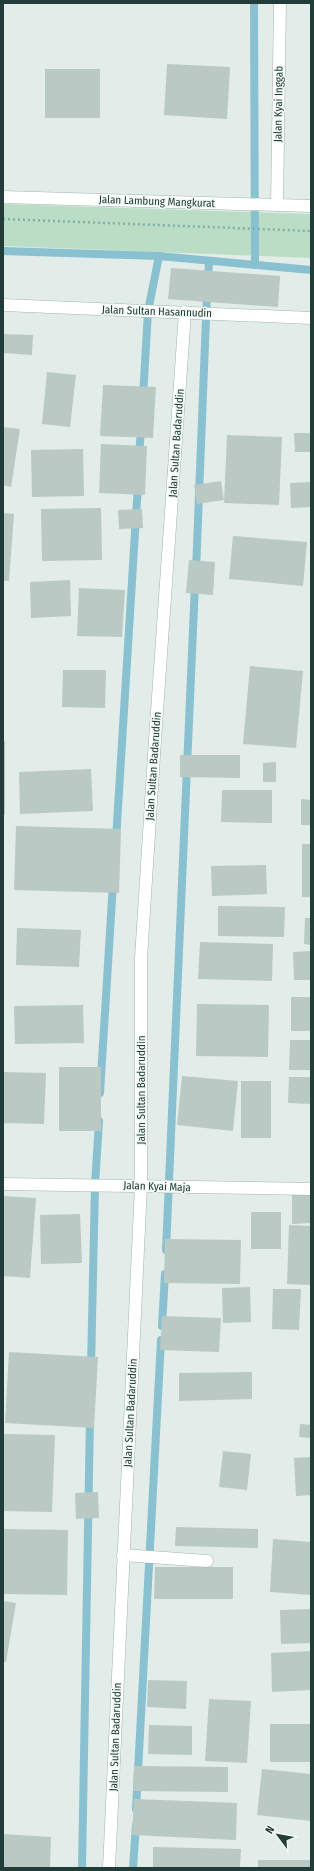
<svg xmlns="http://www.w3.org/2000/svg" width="314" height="1871" font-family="'Fira Sans Condensed',sans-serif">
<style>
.green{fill:#bbddc6}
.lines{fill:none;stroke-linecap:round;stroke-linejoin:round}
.stream{stroke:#8ac1d0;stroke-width:8}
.building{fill:#bac9c4}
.street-casing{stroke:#a5b4af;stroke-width:13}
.secondary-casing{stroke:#a0b7b1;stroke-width:13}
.path{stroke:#82afa4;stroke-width:2.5;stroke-dasharray:2 3;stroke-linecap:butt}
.street{stroke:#fff;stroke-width:12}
.secondary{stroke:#fff;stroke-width:12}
.labels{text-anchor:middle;stroke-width:3;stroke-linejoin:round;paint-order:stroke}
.street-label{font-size:11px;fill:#223c37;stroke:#f2f8f5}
</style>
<rect width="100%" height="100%" fill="#e2ece8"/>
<path class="green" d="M3 204 311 214V258L3 246Z"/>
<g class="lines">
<g class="stream">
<path d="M254 3 255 265"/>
<path d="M3 251 159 256 311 270"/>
<path d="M208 281 209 261"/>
<path d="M143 397 148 311 159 256"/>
<path d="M139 457 141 428"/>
<path d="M196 571 207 293"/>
<path d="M116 840 138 484"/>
<path d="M100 1093 113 883"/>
<path d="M166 1250 195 584"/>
<path d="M162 1326 165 1274"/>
<path d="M91 1367 95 1185 99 1121"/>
<path d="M136 1809 161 1340"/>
<path d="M82 1868 90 1417"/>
<path d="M133 1868 136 1825"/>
</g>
</g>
<g class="building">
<path d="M167 64 230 67 227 119 164 115Z"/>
<rect x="45" y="69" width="55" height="49"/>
<path d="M171 268 280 276 278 307 168 299Z"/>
<path d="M3 334 33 335 32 355 3 353Z"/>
<path d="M47 372 76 375 70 427 42 424Z"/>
<path d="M103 385 156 387 153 438 100 436Z"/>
<path d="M3 427 20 429 11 487 3 485Z"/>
<path d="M294 433H311V452H295Z"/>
<path d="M227 435 282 437 279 505 224 503Z"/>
<path d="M101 444 147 446 145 495 99 493Z"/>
<path d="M83 449 84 496 32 497 31 450Z"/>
<path d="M221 481 224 500 197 504 194 485Z"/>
<path d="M311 482V507L291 508 290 483Z"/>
<path d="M101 508 102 560 42 561 41 509Z"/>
<path d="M142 509 143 528 119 529 118 510Z"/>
<path d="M3 513 14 514 9 581H3Z"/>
<path d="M233 536 307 542 303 586 229 579Z"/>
<path d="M189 560 215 562 213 595 186 593Z"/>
<path d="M70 580 71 616 31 618 30 582Z"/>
<path d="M79 588 125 590 122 637 77 636Z"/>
<path d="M250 666 303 671 296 748 243 744Z"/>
<path d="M63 670H106L105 708 62 707Z"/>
<rect x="3" y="741" width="2" height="74"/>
<path d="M180 755H240V778L180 777Z"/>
<path d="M276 762V782H263V763Z"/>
<path d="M91 769 93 811 20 814 19 772Z"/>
<path d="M222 790H272V823L221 822Z"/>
<path d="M301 799 311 800V825H301Z"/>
<path d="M16 826 121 829 119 893 14 890Z"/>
<rect x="302" y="844" width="9" height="53"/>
<path d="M266 865 267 894 212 896 211 866Z"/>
<path d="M218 906 285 907 284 937 218 936Z"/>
<path d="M305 918H311V945L304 944Z"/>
<path d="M17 928 81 930 79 967 16 965Z"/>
<path d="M200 942 273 944 272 981 198 979Z"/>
<path d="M311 951V980H294L293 952Z"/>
<rect x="291" y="997" width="20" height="34"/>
<path d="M197 1004 269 1005 268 1057 196 1056Z"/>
<path d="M83 1005 84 1043 15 1044 14 1006Z"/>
<path d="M290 1040H311V1070H289Z"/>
<rect x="59" y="1067" width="42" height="64"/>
<path d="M3 1072 46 1073 44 1124 3 1123Z"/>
<path d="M182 1076 238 1081 233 1131 177 1125Z"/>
<path d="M289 1077H311V1104L288 1103Z"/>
<rect x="241" y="1081" width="30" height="57"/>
<path d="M311 1191V1223L292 1224V1192Z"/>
<path d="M3 1196 36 1198 30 1278 3 1276Z"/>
<rect x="251" y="1212" width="30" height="37"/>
<path d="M80 1214 82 1263 41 1264 40 1215Z"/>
<path d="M289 1225 311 1226V1285L287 1284Z"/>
<path d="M165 1239 241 1240 240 1284 164 1283Z"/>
<path d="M250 1287 251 1322 223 1323 222 1288Z"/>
<path d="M273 1289H301L299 1330 272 1329Z"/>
<path d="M162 1316 221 1318 219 1352 160 1350Z"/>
<path d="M9 1352 98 1357 94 1428 5 1423Z"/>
<path d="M252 1372V1399L179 1401V1373Z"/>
<path d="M300 1424 311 1425V1438L299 1437Z"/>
<path d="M3 1434 55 1435 52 1512 3 1511Z"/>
<path d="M223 1451 251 1454 247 1490 219 1487Z"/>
<path d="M311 1457V1495L296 1496 294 1458Z"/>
<path d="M98 1492 99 1518 76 1519 75 1493Z"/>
<path d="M176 1527 258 1529V1548L175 1546Z"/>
<path d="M3 1529 68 1530 67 1595 3 1594Z"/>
<path d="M273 1539 311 1542V1595L270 1592Z"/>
<path d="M155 1567H233V1599H154Z"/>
<path d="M3 1601 16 1603 6 1662H3Z"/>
<path d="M311 1609V1643L281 1644 280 1610Z"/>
<path d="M311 1651V1690L272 1692 271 1653Z"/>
<path d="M148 1680 187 1681 186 1709 147 1707Z"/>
<path d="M209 1699 251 1701 247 1763 205 1761Z"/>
<rect x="270" y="1724" width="41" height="38"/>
<path d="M149 1725 192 1726V1755L148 1754Z"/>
<path d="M134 1766 228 1767V1792L133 1791Z"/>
<path d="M262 1769 311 1774V1821L257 1815Z"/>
<path d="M134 1799 237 1803 236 1840 132 1835Z"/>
<path d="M3 1834 51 1837 50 1868H3Z"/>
<path d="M153 1847 241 1849 240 1868H153Z"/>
<rect x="258" y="1860" width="53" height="8"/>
</g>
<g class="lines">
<g class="street-casing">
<g id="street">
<path d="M277 205 280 3"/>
<path d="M3 1184 311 1189"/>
<path d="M123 1555 207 1561"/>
<path d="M109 1868 141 1186V958L155 740 185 312"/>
</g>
</g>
<g class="secondary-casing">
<g id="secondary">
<path d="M3 197 311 206"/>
<path d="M3 305 311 318"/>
</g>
</g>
<path class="path" d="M3 219 311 231"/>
<use href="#street" class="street"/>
<use href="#secondary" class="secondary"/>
</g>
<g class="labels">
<g class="street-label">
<text transform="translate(278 104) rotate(-89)" y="4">Jalan Kyai Inggab</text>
<text transform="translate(157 201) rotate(2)" y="4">Jalan Lambung Mangkurat</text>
<text transform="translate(157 311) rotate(2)" y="4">Jalan Sultan Hasannudin</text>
<text transform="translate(176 443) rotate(-86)" y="4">Jalan Sultan Badaruddin</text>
<text transform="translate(153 766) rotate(-86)" y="4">Jalan Sultan Badaruddin</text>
<text transform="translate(141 1090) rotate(-90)" y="4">Jalan Sultan Badaruddin</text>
<text transform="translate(157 1186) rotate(2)" y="4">Jalan Kyai Maja</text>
<text transform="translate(130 1413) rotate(-87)" y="4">Jalan Sultan Badaruddin</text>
<text transform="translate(115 1737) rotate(-88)" y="4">Jalan Sultan Badaruddin</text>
</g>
</g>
<rect width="314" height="1871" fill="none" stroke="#223c37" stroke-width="8"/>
<g transform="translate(278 1835) rotate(302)" stroke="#f2f8f5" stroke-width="3" paint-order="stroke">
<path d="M0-3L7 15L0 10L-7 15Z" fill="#223c37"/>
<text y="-6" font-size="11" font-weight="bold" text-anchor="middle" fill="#223c37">N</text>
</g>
</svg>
